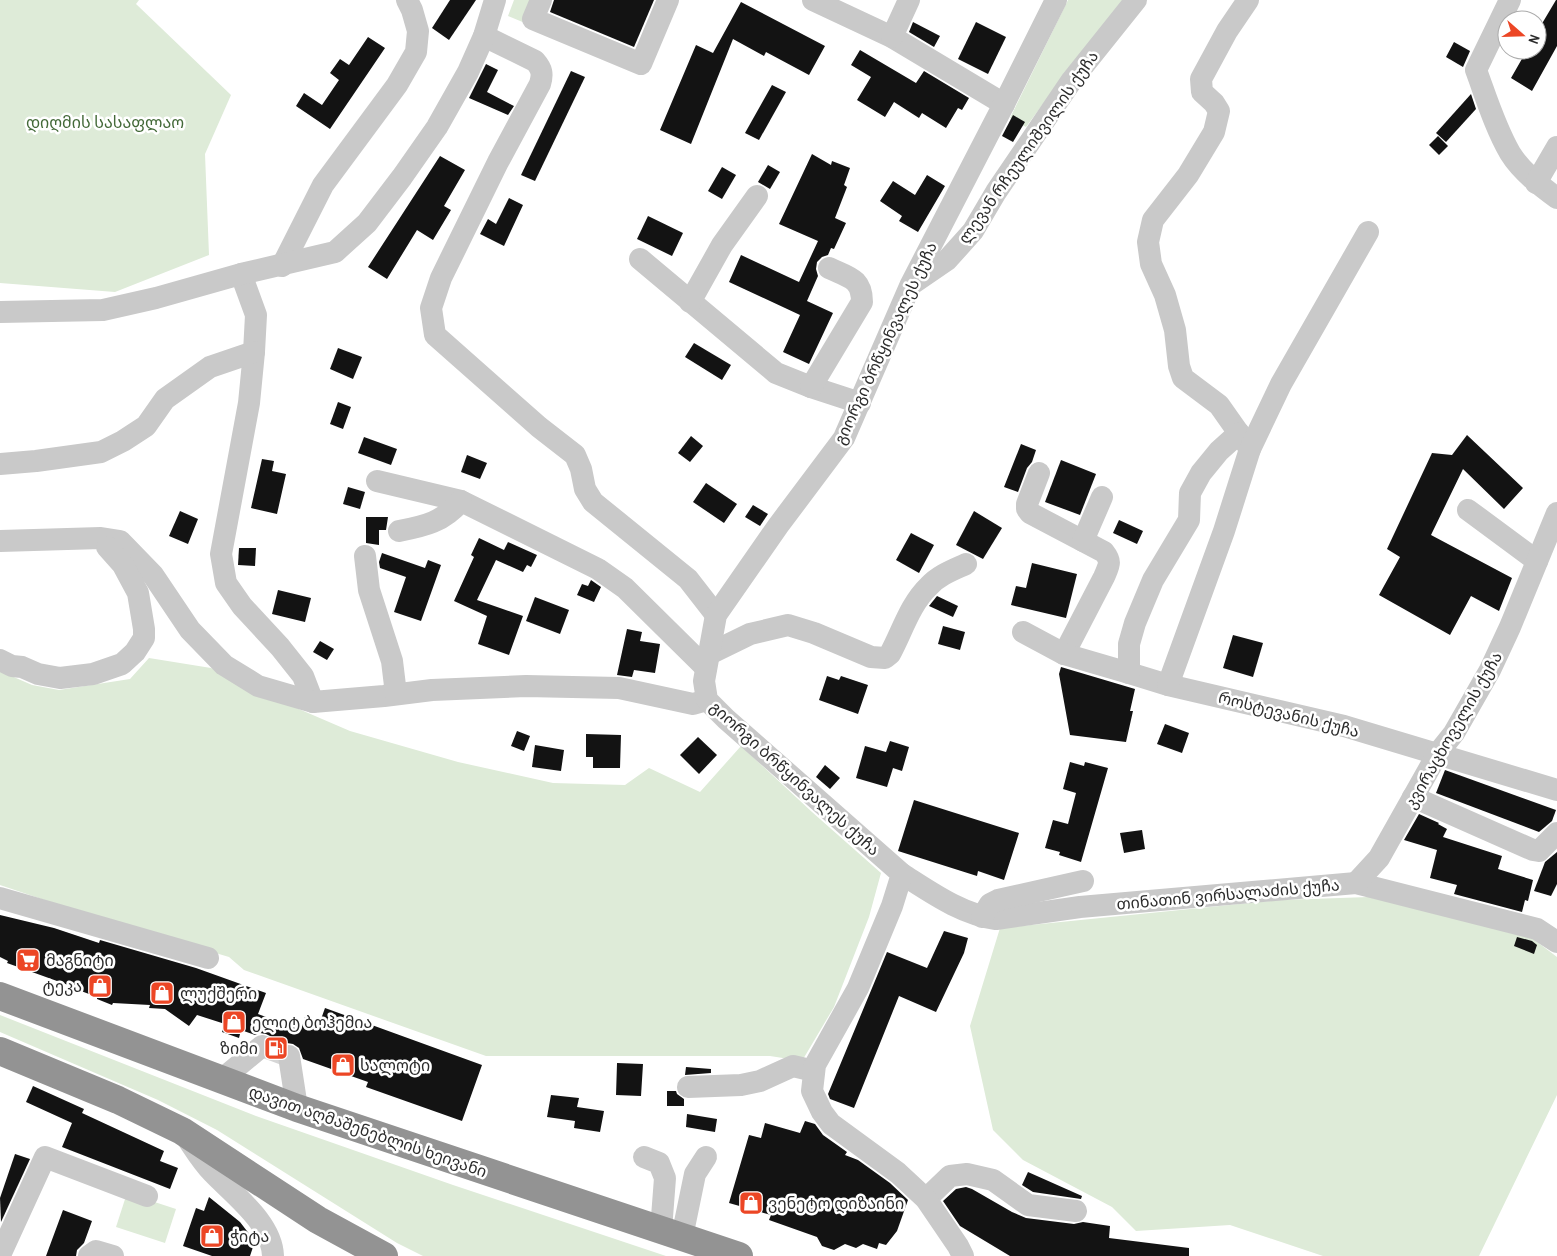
<svg xmlns="http://www.w3.org/2000/svg" width="1557" height="1256" font-family="'Archivo Narrow','Noto Sans Georgian',sans-serif">
<style>
.green{fill:#deebd8}
.building{fill:#131313}
.lines{fill:none;stroke-linecap:round;stroke-linejoin:round}
.minor-tunnel{stroke:#d5d5d5;stroke-width:22;stroke-dasharray:22 11;stroke-linecap:butt}
.minor{stroke:#c9c9c9;stroke-width:22}
.highway{stroke:#939393;stroke-width:28}
.labels{text-anchor:middle;stroke-width:5;stroke-linejoin:round;paint-order:stroke}
.park-label{font-size:16px;fill:#436938;stroke:#fff}
.street-label{font-size:16px;fill:#2c2c2c;stroke:#fff}
.poi-label{font-size:16px;fill:#2c2c2c;stroke:#fff;text-anchor:start}
</style>
<rect width="100%" height="100%" fill="#fff"/>
<g class="green">
<path d="M0 0H139L136 4 231 95 205 154 209 255 115 292 0 283Z"/>
<path d="M514 0H535L525 23 508 16Z"/>
<path d="M1068 0H1124L1065 74 1026 127 1010 118Z"/>
<path d="M149 658 211 668 243 685 350 731 458 762 553 783 625 785 649 768 700 792 741 746 812 812 881 873 869 917 834 1007 802 1061 770 1056H486L244 970 229 957 89 915 0 885V671L32 685 59 690 130 679Z"/>
<path d="M1369 897 1532 938 1557 957V1095L1479 1256H1323L1230 1225 1136 1231 1112 1207 1023 1160 993 1130 970 1026 1000 928 1280 900Z"/>
<path d="M0 1015 256 1116 453 1185 666 1256H423L397 1243 217 1130 158 1100 0 1032Z"/>
<path d="M127 1193 176 1209 165 1243 116 1227Z"/>
</g>
<g class="building">
<path d="M450 0H476L449 40 432 28Z"/>
<path d="M554 0H654L634 47 550 12Z"/>
<path d="M1556 0H1557V46L1532 91 1511 78 1527 50H1537V32Z"/>
<path d="M741 2 825 46 809 75 766 52 764 56 733 39 691 144 660 130 696 45 713 53Z"/>
<path d="M913 22 940 36 934 47 909 32Z"/>
<path d="M976 22 1006 37 988 74 958 59Z"/>
<path d="M368 37 385 48 330 129 296 106 304 93 322 105 339 80 330 73 340 59 349 65Z"/>
<path d="M1454 42 1470 51 1463 67 1446 57Z"/>
<path d="M860 50 916 83 924 71 969 98 962 110 958 108 946 128 922 113 919 118 894 102 885 117 857 100 871 77 851 65Z"/>
<path d="M486 64 498 70 487 92 514 106 508 115 469 98Z"/>
<path d="M571 71 585 77 535 181 521 175Z"/>
<path d="M772 85 786 92 759 140 745 133Z"/>
<path d="M1471 94 1476 109 1446 142 1436 133Z"/>
<path d="M1013 115 1025 122 1013 142 1002 136Z"/>
<path d="M1438 136 1448 146 1439 155 1429 145Z"/>
<path d="M812 154 831 165 832 161 850 168 844 185 847 187 835 218 846 223 834 249 831 248 828 255 822 257 817 262 816 269 818 276 807 301 833 313 809 364 783 352 800 315 729 282 741 255 799 282 818 241 779 224Z"/>
<path d="M440 156 465 170 444 206 451 210 433 240 417 230 387 279 368 267Z"/>
<path d="M768 165 780 172 770 189 758 182Z"/>
<path d="M722 167 736 175 722 199 708 191Z"/>
<path d="M927 175 945 186 918 232 899 221 902 216 880 201 893 181 915 195Z"/>
<path d="M509 198 523 205 504 246 480 234 488 219 496 224Z"/>
<path d="M648 216 683 233 672 256 637 239Z"/>
<path d="M694 343 731 365 722 380 685 357Z"/>
<path d="M338 348 362 357 353 379 330 369Z"/>
<path d="M338 402 351 407 343 429 330 424Z"/>
<path d="M1467 435 1523 488 1504 509 1463 469 1431 535 1512 578 1499 611 1471 596 1450 635 1379 595 1400 557 1387 549 1432 453 1452 455Z"/>
<path d="M691 436 703 446 690 462 678 453Z"/>
<path d="M364 437 397 449 391 465 358 453Z"/>
<path d="M1021 444 1036 450 1032 462 1027 468 1018 492 1004 487Z"/>
<path d="M467 455 487 463 480 479 461 472Z"/>
<path d="M262 459 274 461 272 471 286 474 277 514 251 508Z"/>
<path d="M1061 460 1096 474 1080 515 1045 502Z"/>
<path d="M706 483 737 504 724 523 693 502Z"/>
<path d="M348 487 365 492 360 509 343 504Z"/>
<path d="M753 505 768 514 760 526 745 517Z"/>
<path d="M180 511 198 519 188 544 169 536Z"/>
<path d="M974 511 1002 528 983 559 956 545Z"/>
<path d="M366 517H388L386 530H379V545L366 543Z"/>
<path d="M1119 520 1143 531 1137 544 1113 533Z"/>
<path d="M911 533 934 545 919 573 896 560Z"/>
<path d="M479 538 504 550 508 542 537 555 531 567 527 565 523 572 496 560 477 600 523 616 509 655 478 644 487 616 454 601 474 557 471 555Z"/>
<path d="M239 548H256L255 566 238 565Z"/>
<path d="M382 553 425 568 428 560 441 565 421 621 394 612 406 577 380 568 379 562Z"/>
<path d="M1032 563 1077 574 1066 618 1011 605 1016 586 1026 588Z"/>
<path d="M591 580 601 587 594 602 577 595 582 584 588 586Z"/>
<path d="M278 590 311 598 305 622 272 614Z"/>
<path d="M937 596 958 606 953 617 929 606Z"/>
<path d="M535 597 569 610 560 634 526 621Z"/>
<path d="M943 626 965 632 960 650 938 644Z"/>
<path d="M627 629 642 632 640 641 660 644 655 673 634 670 632 677 617 675Z"/>
<path d="M1233 635 1263 643 1253 677 1223 668Z"/>
<path d="M320 641 334 649 327 660 313 652Z"/>
<path d="M1061 667 1135 689 1130 711H1133L1126 742 1070 735 1059 674Z"/>
<path d="M827 676 839 680 841 676 868 685 858 714 819 700Z"/>
<path d="M1165 724 1189 733 1182 753 1157 744Z"/>
<path d="M517 731 530 736 524 751 511 746Z"/>
<path d="M586 734 621 735 620 768H593V757H586Z"/>
<path d="M698 737 717 755 699 774 680 755Z"/>
<path d="M890 741 909 747 902 771 893 768 887 787 856 778 865 746 886 752Z"/>
<path d="M535 745 564 750 561 771 532 767Z"/>
<path d="M1070 762 1084 766 1085 762 1108 768 1081 862 1059 855 1060 852 1045 848 1053 820 1068 824 1076 793 1063 789Z"/>
<path d="M825 765 840 778 830 789 816 777Z"/>
<path d="M1445 770 1556 810 1552 821 1539 832 1436 793Z"/>
<path d="M914 800 1019 833 1004 880 978 871 977 876 898 851Z"/>
<path d="M1419 814 1439 823 1438 824 1447 829 1443 837 1502 856 1498 869 1533 880 1528 901 1525 900 1522 912 1454 894 1457 885 1430 878 1437 850 1404 840Z"/>
<path d="M1142 830 1145 849 1124 853 1120 833Z"/>
<path d="M1557 852V884L1551 896 1534 891 1545 862Z"/>
<path d="M0 915 54 928 99 943 100 940 196 968 266 993 258 1014 301 1030 305 1017 320 1022 325 1008 482 1065 462 1121 366 1087 368 1082 303 1059 299 1048 293 1044 287 1043 280 1046 277 1052 276 1058 270 1056 274 1050 275 1043 272 1037 266 1034 260 1033 255 1035 241 1030 239 1038 222 1032 225 1024 197 1015 189 1026 165 1009 149 1008 150 1005 113 1003 112 1005 97 999V997L81 991 82 990 7 963 8 961 0 957Z"/>
<path d="M944 931 968 938 964 953 936 1012 899 996 854 1108 830 1099 828 1094 887 952 927 968Z"/>
<path d="M1517 937 1532 941 1537 945 1534 954 1514 946Z"/>
<path d="M617 1063 643 1064 641 1096 616 1095Z"/>
<path d="M686 1067 711 1069V1073L685 1075Z"/>
<path d="M33 1086 84 1109 82 1113 164 1151 160 1161 178 1168 170 1189 62 1147 72 1123 26 1102Z"/>
<path d="M667 1091H676L677 1094 684 1099V1106H667Z"/>
<path d="M551 1095 579 1098 577 1107 604 1111 600 1132 574 1128 575 1121 547 1117Z"/>
<path d="M687 1114 717 1119 715 1132 686 1127Z"/>
<path d="M805 1121 815 1124 823 1135 847 1152 845 1155 858 1160 890 1183 908 1200 897 1231 886 1245 879 1243 877 1249 863 1244 856 1248 845 1244 834 1250 822 1246 817 1237 769 1220 771 1215 729 1203 749 1135 761 1138 765 1123 800 1133Z"/>
<path d="M15 1154 30 1159 1 1222 0 1198Z"/>
<path d="M1028 1172 1082 1196 1081 1199 1033 1192 1022 1185Z"/>
<path d="M966 1187 972 1189 1012 1212 1026 1218 1074 1224 1083 1222 1110 1226 1109 1238 1189 1248V1256H1010L960 1226 943 1201 956 1189Z"/>
<path d="M209 1197 240 1222 250 1235 253 1247 250 1256H212L183 1246 196 1208 204 1211Z"/>
<path d="M63 1210 92 1221 84 1243 77 1250 76 1256H46Z"/>
</g>
<g class="lines">
<path class="minor-tunnel" d="M262 1046 289 1056"/>
<g class="minor">
<path d="M541 0 533 19 641 64 668 0"/>
<path d="M813 0 892 37 1004 104"/>
<path d="M1248 0 1227 31 1201 79 1202 92 1214 103 1219 111 1214 132 1188 175 1153 220 1148 242 1151 264 1165 295 1175 330 1179 366 1183 378 1219 405 1250 449"/>
<path d="M1510 0 1476 70C1486 97 1495 127 1510 153 1521 171 1540 186 1557 198"/>
<path d="M484 36 535 61C542 69 543 74 540 84L498 162 441 278 431 308 435 335 539 427 575 455 581 469 585 489 593 502 688 579 716 615"/>
<path d="M892 37 909 0"/>
<path d="M1536 183 1557 147"/>
<path d="M640 259 776 373 811 387 860 403"/>
<path d="M282 266 323 185 397 85 416 52 418 31 412 10 407 0"/>
<path d="M241 274 256 315 254 352 249 403 221 554 226 583 242 606 280 647 303 676 313 702"/>
<path d="M912 284 947 260 973 231 996 192 1072 80 1136 0"/>
<path d="M690 302 722 245 757 196"/>
<path d="M0 312 103 310 156 298 241 274 335 252 367 223 402 177 437 127 468 72 484 36 495 0"/>
<path d="M811 387 862 302C862 278 848 277 829 268"/>
<path d="M0 464 36 461 101 452 123 441 146 426 165 399 210 367 254 352"/>
<path d="M1039 473 1027 504V509L1030 513 1104 552C1112 562 1109 565 1104 577L1064 654"/>
<path d="M377 481 461 501 598 569 625 588 706 668"/>
<path d="M1468 510 1537 561"/>
<path d="M399 531C425 526 443 522 461 501"/>
<path d="M0 541 101 538 120 541 153 575 190 630 224 665 258 686 313 702 384 696 432 690 526 686 619 688 693 704 707 700"/>
<path d="M1083 541 1102 497"/>
<path d="M365 556 369 590 392 661 396 694"/>
<path d="M1023 632 1064 654 1129 673 1168 685 1344 726 1557 790"/>
<path d="M709 654 750 634 788 625 814 633 871 657 885 658 890 654C902 632 910 604 929 586 939 575 953 570 966 564"/>
<path d="M0 660 12 666 22 667 38 674 60 678 93 674 122 664 135 652 144 638V629L138 593 123 565 107 547"/>
<path d="M1129 673V644L1135 623 1153 580 1189 520 1190 493 1201 473 1219 451 1239 433"/>
<path d="M1168 685 1224 531 1250 449 1281 384 1368 232"/>
<path d="M1413 797 1533 850 1539 851 1557 833"/>
<path d="M902 874C932 893 961 914 996 919L1080 907 1356 883 1537 929 1557 942"/>
<path d="M1356 883 1379 858 1438 753 1454 733 1490 670 1510 627 1557 513"/>
<path d="M0 898 208 958"/>
<path d="M982 917 990 904 998 900 1083 881"/>
<path d="M289 1056 297 1108"/>
<path d="M221 1080 262 1046"/>
<path d="M688 1087 741 1085 760 1081 793 1066 814 1071"/>
<path d="M187 1138C195 1150 203 1163 213 1173 234 1195 272 1223 273 1256"/>
<path d="M644 1157 659 1163 665 1178 661 1230"/>
<path d="M926 1199 950 1176 967 1174 993 1180 1028 1205 1076 1211"/>
<path d="M682 1237 695 1174 706 1157"/>
<path d="M0 1255 45 1157 147 1196"/>
<path d="M89 1256 96 1251 113 1256"/>
<path d="M963 1256 958 1246 926 1199 898 1173 831 1124 822 1112 812 1091 815 1065 858 988 892 906 902 874 726 719 707 700 704 681 716 615 778 526 844 438 911 284 1004 104 1056 0"/>
</g>
<g class="highway">
<path d="M0 996 297 1108 739 1256"/>
<path d="M0 1051 118 1100 182 1131 318 1220 384 1256"/>
</g>
</g>
<defs>
<g id="supermarket-square" transform="scale(1.25)"><rect x="-9" y="-9" width="18" height="18" rx="4" fill="#ec4625" stroke="#fff"/><path d="M-6-5.5h2.5l.6 2H6L4.5 2H-2.5L-4.4-4H-6ZM-1.5 3.2a1.3 1.3 0 1 0 .1 0ZM3 3.2a1.3 1.3 0 1 0 .1 0Z" fill="#fff"/></g>
<g id="shop-square" transform="scale(1.25)"><rect x="-9" y="-9" width="18" height="18" rx="4" fill="#ec4625" stroke="#fff"/><path d="M-5-2.5h2.3a2.7 3.5 0 0 1 5.4 0H5L5.5 6h-11ZM-1.5-2.5h3a1.5 2.3 0 0 0-3 0Z" fill="#fff"/></g>
<g id="fuel-square" transform="scale(1.25)"><rect x="-9" y="-9" width="18" height="18" rx="4" fill="#ec4625" stroke="#fff"/><path d="M-5.5-6h7V0h2V4h1.3V-2.5L3-4.5l.8-.8L6-3V5H2.5V1h-1V6h-7ZM-4.2-4.7v3.2H.2V-4.7Z" fill="#fff"/></g>
</defs>
<g fill-rule="evenodd">
<use href="#supermarket-square" x="28" y="960"/>
<use href="#shop-square" x="100" y="986"/>
<use href="#shop-square" x="162" y="993"/>
<use href="#shop-square" x="234" y="1022"/>
<use href="#fuel-square" x="276" y="1048"/>
<use href="#shop-square" x="343" y="1065"/>
<use href="#shop-square" x="751" y="1203"/>
<use href="#shop-square" x="212" y="1236"/>
</g>
<g class="labels">
<g class="park-label">
<text x="105" y="128">დიღმის სასაფლაო</text>
</g>
<g class="street-label">
<text transform="translate(1028 147) rotate(-55)" y="6">ლევან რჩეულიშვილის ქუჩა</text>
<text transform="translate(885 343) rotate(-65)" y="6">გიორგი ბრწყინვალეს ქუჩა</text>
<text transform="translate(1289 714) rotate(14)" y="6">როსტევანის ქუჩა</text>
<text transform="translate(1453 730) rotate(-60)" y="6">კვირაცხოველის ქუჩა</text>
<text transform="translate(795 778) rotate(42)" y="6">გიორგი ბრწყინვალეს ქუჩა</text>
<text transform="translate(1228 894) rotate(-5)" y="6">თინათინ ვირსალაძის ქუჩა</text>
<text transform="translate(368 1131) rotate(19)" y="6">დავით აღმაშენებლის ხეივანი</text>
</g>
<g class="poi-label">
<text x="46" y="966">მაგნიტი</text>
<text x="82" y="992" text-anchor="end">ტეკა</text>
<text x="180" y="999">ლუქშერი</text>
<text x="252" y="1028">ელიტ ბოჰემია</text>
<text x="258" y="1054" text-anchor="end">ზიმი</text>
<text x="360" y="1071">სალოტი</text>
<text x="768" y="1209">ვენეტო დიზაინი</text>
<text x="230" y="1242">ჭიტა</text>
</g>
</g>
<g transform="translate(1522 35) rotate(110)"><circle r="24" fill="#ffffff" stroke="#ababab"/>
<path d="M0-4L9 19L0 12L-9 19Z" fill="#ec4625"/>
<text y="-8" font-size="14" font-weight="bold" text-anchor="middle" fill="#2c2c2c">N</text>
</g>
</svg>
